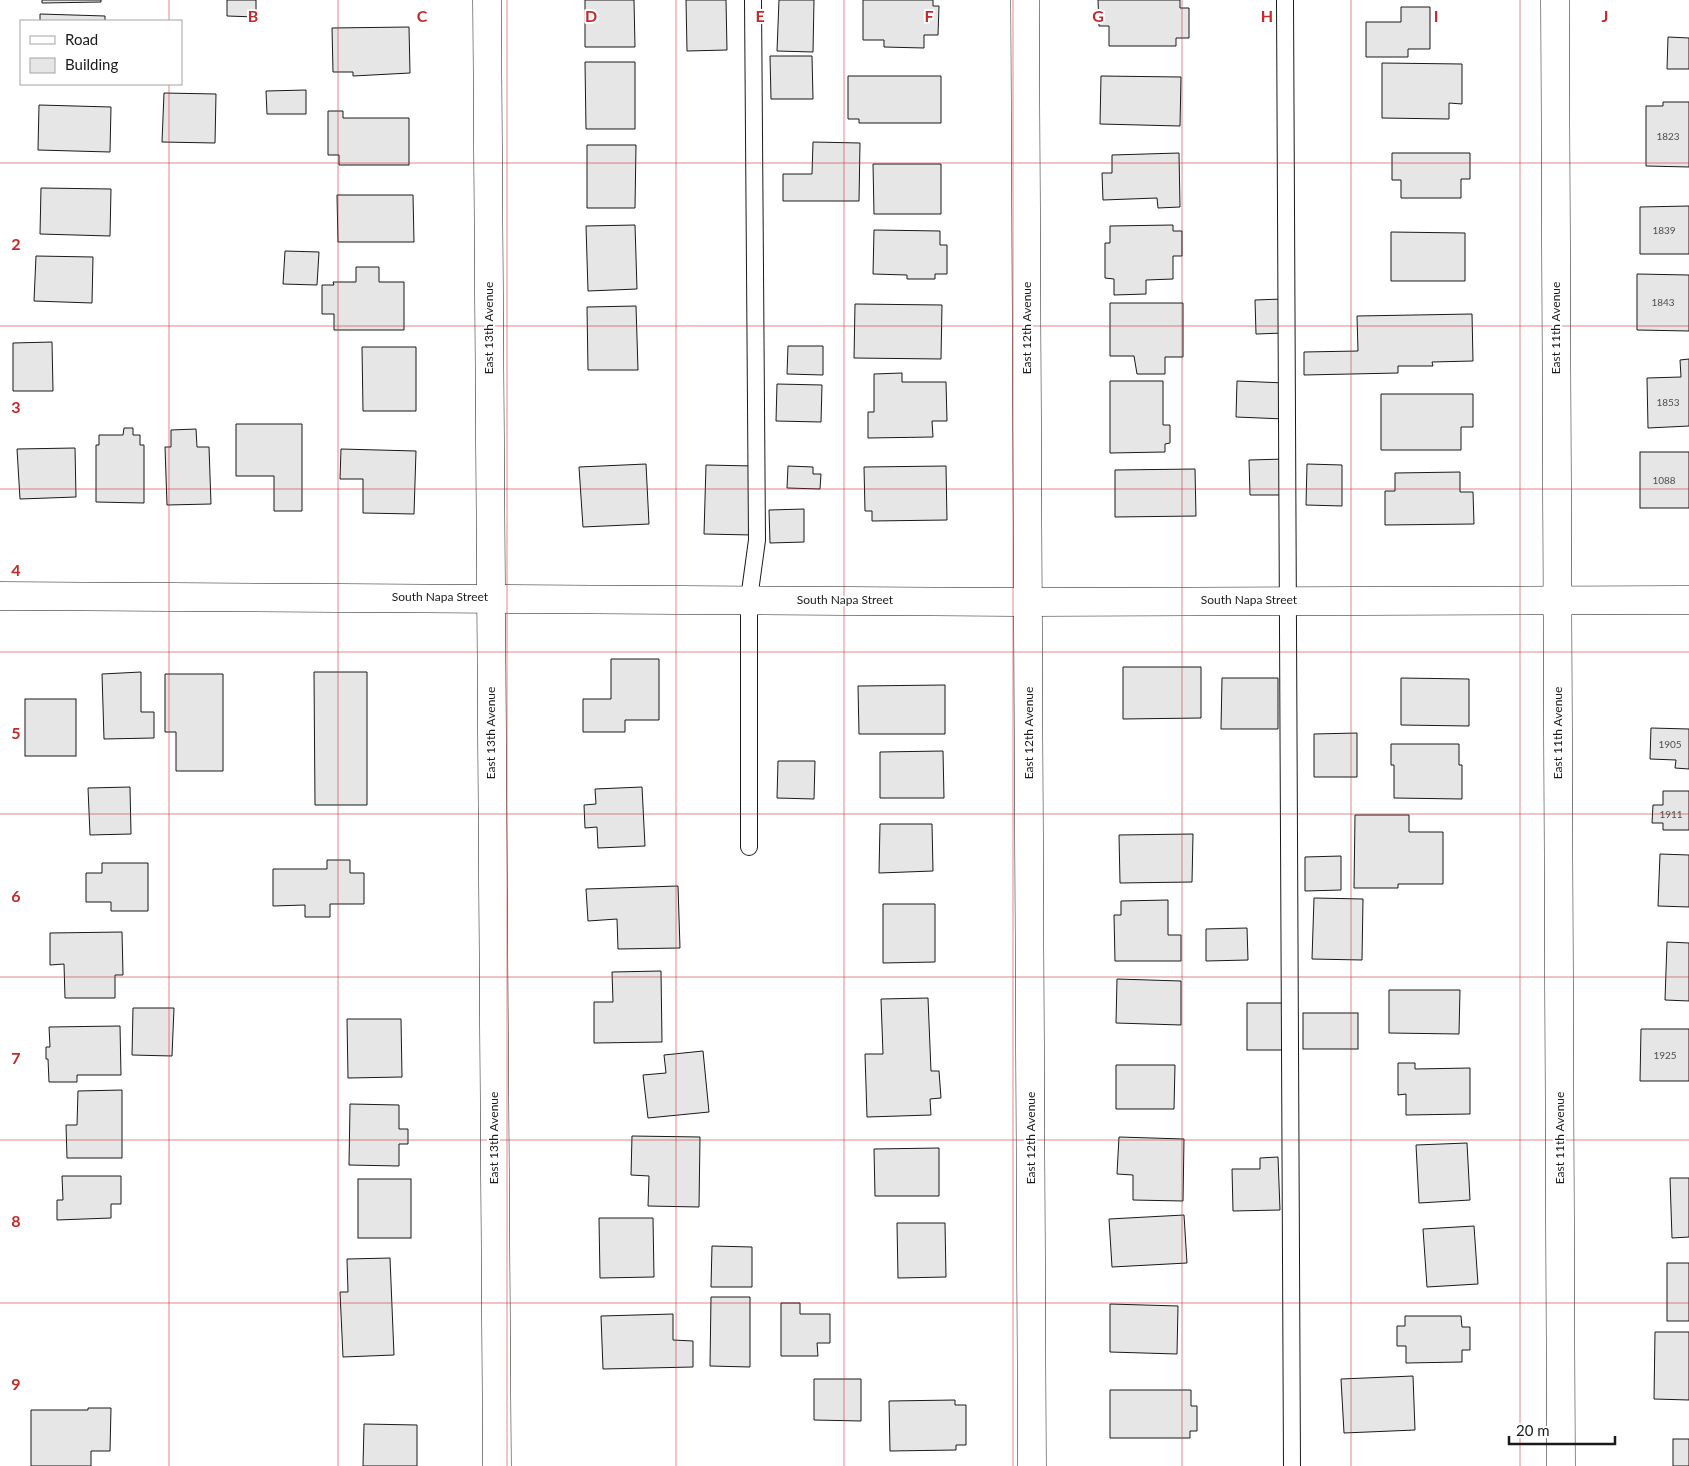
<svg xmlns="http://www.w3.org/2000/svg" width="1689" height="1466" font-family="Lato,sans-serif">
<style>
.building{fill:#e6e6e6;stroke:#1a1a1a}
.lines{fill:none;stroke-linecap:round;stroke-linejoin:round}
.service-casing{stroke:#1a1a1a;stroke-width:18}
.minor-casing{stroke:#1a1a1a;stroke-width:29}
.service{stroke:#fff;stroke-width:16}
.minor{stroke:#fff;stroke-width:28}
.grid{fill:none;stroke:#c62828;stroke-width:1;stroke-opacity:0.55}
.labels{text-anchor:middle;stroke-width:4;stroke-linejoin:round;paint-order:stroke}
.number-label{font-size:10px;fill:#4d4d4d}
.street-label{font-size:12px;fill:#1a1a1a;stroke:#fff}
.grid-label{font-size:16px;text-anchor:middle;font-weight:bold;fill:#c62828;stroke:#fff;stroke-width:4;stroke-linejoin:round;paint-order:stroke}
</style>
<rect width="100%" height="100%" fill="#fff"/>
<g class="building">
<path d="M42 0H101V2L42 3Z"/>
<path d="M227 0H256V17L227 16Z"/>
<path d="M585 0H634L635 47H585Z"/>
<path d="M686 0H726L727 50 687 51Z"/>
<path d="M779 0H814L813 52 777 51Z"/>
<path d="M863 0H933V6H939L938 35H924V48L884 47V40H863Z"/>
<path d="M1098 0H1180V8H1189V38H1176V46H1109V26H1099Z"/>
<path d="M1401 7H1430V49H1408V57H1366V22H1401Z"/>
<path d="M40 14 105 16V21H40Z"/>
<path d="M409 27 410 73 353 76V72H333L332 28Z"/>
<path d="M1668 37 1689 38V69H1667Z"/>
<path d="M770 56H812L813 99H771Z"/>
<path d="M585 62H635V129H586Z"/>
<path d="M1382 63 1462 64V104L1449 103V119L1382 118Z"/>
<path d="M848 76H941V123H859V119H848Z"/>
<path d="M1101 76 1181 77 1180 126 1100 124Z"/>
<path d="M306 90V114H267L266 91Z"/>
<path d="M164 93 216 94 215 143 162 142Z"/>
<path d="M1663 102H1689V167L1646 166V106H1663Z"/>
<path d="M39 105 111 107 110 152 38 150Z"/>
<path d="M328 111H343V118H409V165H339V155H328Z"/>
<path d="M813 142 860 143 859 201H783V174H812Z"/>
<path d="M587 145H636L635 208H587Z"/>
<path d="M1179 153 1180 207 1158 208 1157 198 1103 200 1102 173H1112V155Z"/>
<path d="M1392 153H1470V179H1461V198H1401V180H1392Z"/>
<path d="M873 164H941V214H874Z"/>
<path d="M41 188 111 189 110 236 40 234Z"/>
<path d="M337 195H413L414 242H338Z"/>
<path d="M1689 206V254H1640V207Z"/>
<path d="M635 225 637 289 588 291 586 226Z"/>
<path d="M1173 225V231H1182V256H1173V279L1146 280V294L1114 295V279L1105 278V243H1110V226Z"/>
<path d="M874 230 940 231V245H947V274H935V279H907V275L873 274Z"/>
<path d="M1391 232 1465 233V281H1391Z"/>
<path d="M285 251 319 252 317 285 283 284Z"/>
<path d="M36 256 93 257 92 303 34 301Z"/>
<path d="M356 267H379V282H404V330H334V314H322V285H334L333 282H356Z"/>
<path d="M1637 274 1689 275V331L1637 330Z"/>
<path d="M1283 299 1284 333 1256 334 1255 300Z"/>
<path d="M1110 303H1183V357H1165V374H1137L1134 356H1110Z"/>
<path d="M855 304 942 305 941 359 854 358Z"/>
<path d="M636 306 638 370H588L587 307Z"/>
<path d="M1472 314 1473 361 1432 362 1433 366H1398V373L1304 375V352L1358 351 1357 316Z"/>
<path d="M52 342 53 391H13V343Z"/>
<path d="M788 346H823V375L787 374Z"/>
<path d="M362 347H416V411H363Z"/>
<path d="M1689 359V426L1648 428 1647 378 1681 377 1680 360Z"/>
<path d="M902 373V382H946L947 421H932L933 437 868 438V412H874V374Z"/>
<path d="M1110 381H1163V425H1170V443L1165 444V452L1110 453Z"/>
<path d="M1237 381 1285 383 1284 419 1236 417Z"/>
<path d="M777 384 822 385 821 422 776 421Z"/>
<path d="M1381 394H1473V427H1461V450H1381Z"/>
<path d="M236 424H302V511H274V476H236Z"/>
<path d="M124 428H133V435H140V445H144V503L96 502V445H99V435H123Z"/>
<path d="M196 429 197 447H209L211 504 167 505 165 447H171V430Z"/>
<path d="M75 448 76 497 20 499 17 449Z"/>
<path d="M341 449 416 451 414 514 363 513V479H340Z"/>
<rect x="1640" y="452" width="49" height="56"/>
<path d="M1285 459 1286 495H1250L1249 460Z"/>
<path d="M646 464 649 524 583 527 579 467Z"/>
<path d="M1307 464 1342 465V506L1306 505Z"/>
<path d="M706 465 753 466 752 535 704 534Z"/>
<path d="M788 466 813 467V474H821L820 489 787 488Z"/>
<path d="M946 466 947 520 872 521V511H865L864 467Z"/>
<path d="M1195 469 1196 516 1115 517V470Z"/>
<path d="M1460 472V492H1473L1474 524 1385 525V491H1395V473Z"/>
<path d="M804 509V542L770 543 769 510Z"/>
<path d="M611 659H659V720H625V732H583V699H611Z"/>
<path d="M1123 667H1201V718L1123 719Z"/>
<path d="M141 672V712H154V738L104 739 102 674Z"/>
<path d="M314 672H367V805H315Z"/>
<path d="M165 674H223V771H176V732H165Z"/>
<path d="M1222 678H1278V729H1221Z"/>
<path d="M1401 678 1469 679V726L1401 725Z"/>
<path d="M945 685V734H859L858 686Z"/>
<rect x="25" y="699" width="51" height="57"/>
<path d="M1651 728 1689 729V769L1675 768 1676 760 1650 759Z"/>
<path d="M1357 733V777H1314V734Z"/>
<path d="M1391 744H1459V765H1462V799L1394 798V765H1391Z"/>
<path d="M943 751 944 798H880V752Z"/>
<path d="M778 761H815L814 799 777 798Z"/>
<path d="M130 787 131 834 90 835 88 788Z"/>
<path d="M642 787 645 846 598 848 597 827 585 828 584 805 596 804 595 789Z"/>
<path d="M1663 791H1689V830H1663V823H1652L1653 805H1663Z"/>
<path d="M1355 815H1409V832H1443V884H1398V888H1354Z"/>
<path d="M880 824H932L933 871 879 873Z"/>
<path d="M1193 834 1192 882 1120 883 1119 835Z"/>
<path d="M1660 854 1689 855V907L1658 906Z"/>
<path d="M1341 856V890L1305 891V857Z"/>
<path d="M327 860H350V873H364V904H330V917H305V905L273 906V869H327Z"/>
<path d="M102 863H148V911H111V902H86V873H102Z"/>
<path d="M678 886 680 948 618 949 617 919 588 921 586 889Z"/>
<path d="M1314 898 1363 899 1362 960 1312 959Z"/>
<path d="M1168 900V935H1181V961H1115L1114 915H1121V901Z"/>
<path d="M883 904H935V962L883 963Z"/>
<path d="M1247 928 1248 960 1206 961V929Z"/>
<path d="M122 932 123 975H115V998H65L64 964 50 965V933Z"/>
<path d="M1667 942 1689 943V1001L1665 1000Z"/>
<path d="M661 971 662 1042 594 1043V1002H613L612 972Z"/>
<path d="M1117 979 1181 981V1025L1116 1023Z"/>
<path d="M1389 990H1460L1459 1034 1389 1033Z"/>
<path d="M928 998 931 1071H939L941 1098 930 1099 931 1115 867 1117 865 1054H883L881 999Z"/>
<rect x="1247" y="1003" width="37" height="47"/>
<path d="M133 1008H174L172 1056 132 1055Z"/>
<rect x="1303" y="1013" width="55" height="36"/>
<path d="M347 1019H401L402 1077 348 1078Z"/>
<path d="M120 1026 121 1075H77V1082H49L48 1059H46V1047H50L49 1027Z"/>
<path d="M1641 1029H1689V1081H1640Z"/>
<path d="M703 1051 709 1112 648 1118 643 1075 666 1073 664 1055Z"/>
<path d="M1398 1063H1415V1069L1470 1068V1114L1406 1115V1094L1398 1095Z"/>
<path d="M1116 1065H1175L1174 1109H1116Z"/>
<path d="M122 1090V1158H67L66 1125H77L78 1091Z"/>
<path d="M350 1104 399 1105V1129H408V1144H399V1166L349 1165Z"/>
<path d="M632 1136 700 1137 699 1207 648 1206 649 1176 631 1175Z"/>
<path d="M1119 1137 1184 1139 1183 1201 1133 1200V1175L1117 1174Z"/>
<path d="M1467 1143 1470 1200 1419 1203 1416 1145Z"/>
<path d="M939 1148V1196H875L874 1149Z"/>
<path d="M1278 1157 1280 1210 1233 1211 1232 1169H1260V1158Z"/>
<path d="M62 1176H121V1204H111V1218L57 1220V1200H63Z"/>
<path d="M1670 1178H1689V1237L1672 1238Z"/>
<rect x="358" y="1179" width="53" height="59"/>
<path d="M1184 1215 1187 1263 1112 1267 1109 1219Z"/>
<path d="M599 1218H653L654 1277 600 1278Z"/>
<path d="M897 1223H945L946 1277 898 1278Z"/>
<path d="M1474 1226 1478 1284 1427 1287 1423 1229Z"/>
<path d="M712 1246 752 1247V1287H711Z"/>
<path d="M390 1258 394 1355 343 1357 340 1292H348L347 1259Z"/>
<rect x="1667" y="1263" width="22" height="58"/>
<path d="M711 1297H750V1367L710 1366Z"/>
<path d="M781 1303H800V1314H830V1343H817L818 1356H781Z"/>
<path d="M1110 1304 1178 1306 1177 1354 1110 1352Z"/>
<path d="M673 1314V1340L693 1341V1367L603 1369 601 1316Z"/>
<path d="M1405 1316H1461L1462 1327H1470V1350H1462V1362L1406 1363V1346H1397V1326H1405Z"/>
<path d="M1655 1332H1689V1400L1654 1399Z"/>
<path d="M1413 1376 1415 1430 1344 1433 1341 1379Z"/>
<path d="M814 1379H861V1421L814 1420Z"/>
<path d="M1110 1390H1191V1406H1197V1431H1190V1438H1110Z"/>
<path d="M955 1400V1405H966V1445H956V1450L890 1451 889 1401Z"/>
<path d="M88 1408H111L110 1451H91V1466H31V1410H88Z"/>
<path d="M364 1424 417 1425V1466H363Z"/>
<rect x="1673" y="1439" width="16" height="27"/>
</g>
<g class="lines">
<g class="service-casing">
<g id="service">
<path d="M1285 0 1292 1466"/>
<path d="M749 847V599L757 540 753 0"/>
</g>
</g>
<g class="minor-casing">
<g id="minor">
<path d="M487 0 497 1466"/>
<path d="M1025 0 1032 1466"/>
<path d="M1555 0 1561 1466"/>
<path d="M0 596 1029 602 1689 600"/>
</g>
</g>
<use href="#service" class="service"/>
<use href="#minor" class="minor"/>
</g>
<path class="grid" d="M169 0V21M338 0V1466M507 0V1466M676 0V1466M844 0V1466M1013 0V1466M1182 0V1466M1351 0V1466M1520 0V1466M169 84V1466M0 163H1689M0 326H1689M0 489H1689M0 652H1689M0 814H1689M0 977H1689M0 1140H1689M0 1303H1689"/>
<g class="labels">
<g class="number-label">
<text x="1668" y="140">1823</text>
<text x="1664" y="234">1839</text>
<text x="1663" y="306">1843</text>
<text x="1668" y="406">1853</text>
<text x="1664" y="484">1088</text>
<text x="1670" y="748">1905</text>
<text x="1671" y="818">1911</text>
<text x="1665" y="1059">1925</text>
</g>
<g class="street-label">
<text transform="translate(489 328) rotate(-90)" y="4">East 13th Avenue</text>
<text transform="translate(1027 328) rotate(-90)" y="4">East 12th Avenue</text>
<text transform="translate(1556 328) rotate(-90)" y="4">East 11th Avenue</text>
<text x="440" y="601">South Napa Street</text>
<text x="845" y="604">South Napa Street</text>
<text x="1249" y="604">South Napa Street</text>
<text transform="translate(491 733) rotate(-90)" y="4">East 13th Avenue</text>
<text transform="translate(1029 733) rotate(-90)" y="4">East 12th Avenue</text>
<text transform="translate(1558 733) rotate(-90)" y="4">East 11th Avenue</text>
<text transform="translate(494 1138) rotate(-90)" y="4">East 13th Avenue</text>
<text transform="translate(1031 1138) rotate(-90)" y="4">East 12th Avenue</text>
<text transform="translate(1560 1138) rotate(-90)" y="4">East 11th Avenue</text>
</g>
</g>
<g class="grid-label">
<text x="253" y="22">B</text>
<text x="422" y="22">C</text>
<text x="591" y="22">D</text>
<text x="760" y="22">E</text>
<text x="929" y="22">F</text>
<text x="1098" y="22">G</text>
<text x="1267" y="22">H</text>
<text x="1436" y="22">I</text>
<text x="1605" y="22">J</text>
<text x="16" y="250">2</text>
<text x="16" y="413">3</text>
<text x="16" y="576">4</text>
<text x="16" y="739">5</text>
<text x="16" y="902">6</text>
<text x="16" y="1064">7</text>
<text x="16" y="1227">8</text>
<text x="16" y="1390">9</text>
</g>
<rect x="20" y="20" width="162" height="65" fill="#ffffff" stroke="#a3a3a3"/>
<rect x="30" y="36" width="25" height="8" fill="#ffffff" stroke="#a3a3a3"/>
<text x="65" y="45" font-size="15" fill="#1a1a1a">Road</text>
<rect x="30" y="58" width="25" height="15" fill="#e6e6e6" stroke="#a3a3a3"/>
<text x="65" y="70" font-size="15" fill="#1a1a1a">Building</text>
<path d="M1509 1436v8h106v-8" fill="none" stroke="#1a1a1a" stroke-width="2.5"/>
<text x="1516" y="1436" font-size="15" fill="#1a1a1a" stroke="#ffffff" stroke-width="4" paint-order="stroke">20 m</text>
</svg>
